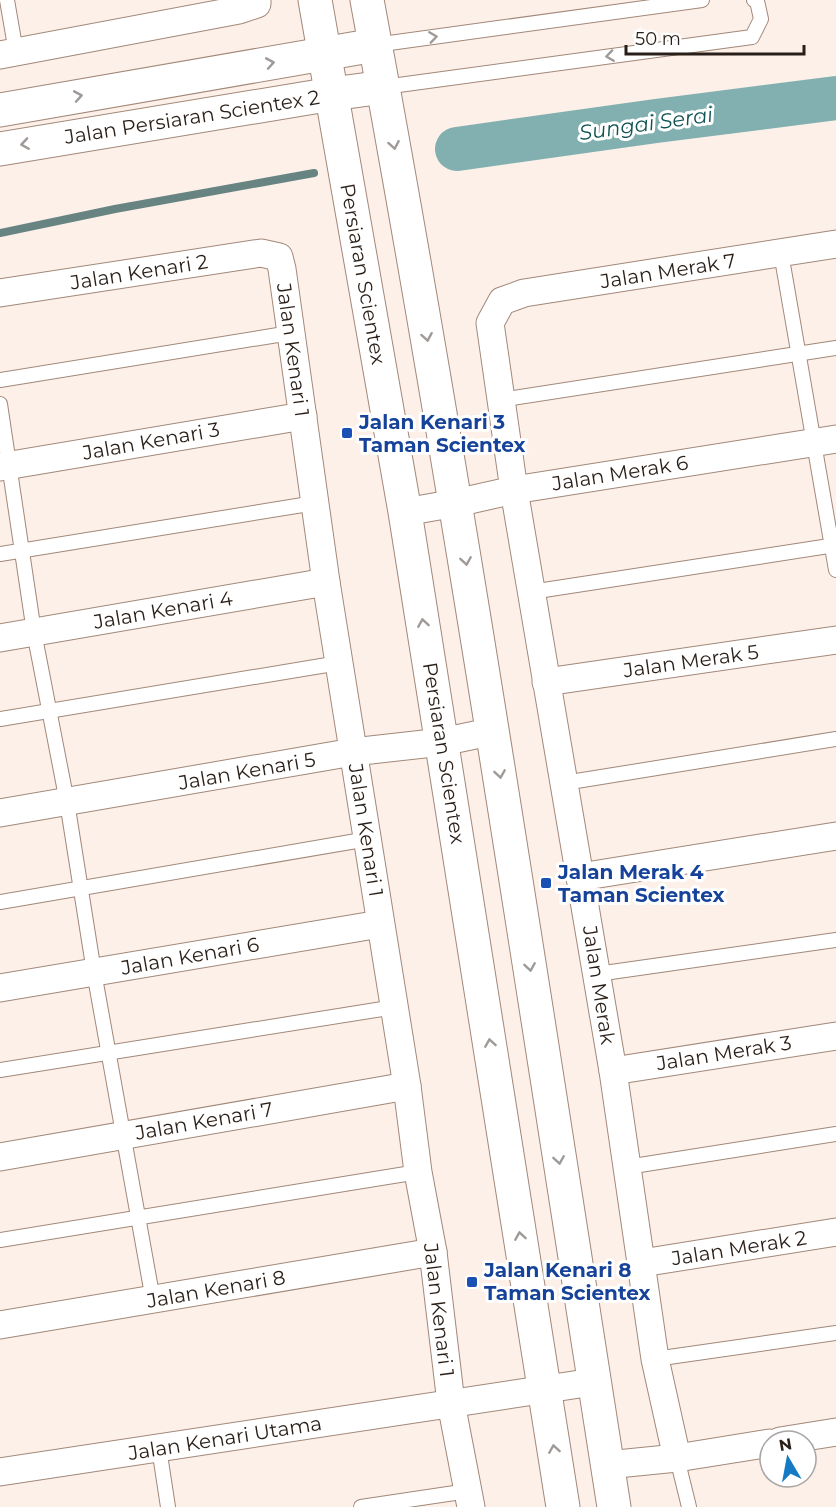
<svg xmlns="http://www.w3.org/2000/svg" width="836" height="1507" font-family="Montserrat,sans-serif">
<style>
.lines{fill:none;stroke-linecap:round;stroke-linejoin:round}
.stream{stroke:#678482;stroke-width:8}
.river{stroke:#82afaf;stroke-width:44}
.service-casing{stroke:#a28878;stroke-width:16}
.minor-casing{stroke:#a28878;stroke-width:29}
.tertiary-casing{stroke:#a28878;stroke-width:35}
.service{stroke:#fff;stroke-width:14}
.minor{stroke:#fff;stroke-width:27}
.tertiary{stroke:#fff;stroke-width:33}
.oneway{stroke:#9f9a97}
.transit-dot{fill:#1a4fb4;stroke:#fff;stroke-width:2}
.labels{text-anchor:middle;stroke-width:6;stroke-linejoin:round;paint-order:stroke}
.street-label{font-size:20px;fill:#291f18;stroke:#fff}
.transit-label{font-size:20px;font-weight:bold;fill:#164399;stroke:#fff;text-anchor:start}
.water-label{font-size:21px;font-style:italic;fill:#125354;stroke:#fff}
</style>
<rect width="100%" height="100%" fill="#fcf0e9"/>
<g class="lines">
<path class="stream" d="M0 233 115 209 314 173"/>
<path class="river" d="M457 149 656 121 836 98"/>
<g class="service-casing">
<g id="service">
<path d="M7 0 16 52"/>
<path d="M375 45 702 0"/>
<path d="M384 87 752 37 761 19 757 1 754 0"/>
<path d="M781 253 836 570"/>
<path d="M0 380 290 333"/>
<path d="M500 400 836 348"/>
<path d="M0 404 34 632 67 802 94 972 153 1300"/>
<path d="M0 554 315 503"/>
<path d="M531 592 836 545"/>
<path d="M0 719 339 663"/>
<path d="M564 783 836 739"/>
<path d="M0 902 368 839"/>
<path d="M597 974 836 940"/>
<path d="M0 1070 395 1007"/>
<path d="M627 1167 836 1134"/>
<path d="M0 1240 418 1172"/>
<path d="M655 1359 836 1333"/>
<path d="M159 1448 168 1507"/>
<path d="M677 1458 689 1507"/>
<path d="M361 1507 468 1491"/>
</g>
</g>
<g class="minor-casing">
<g id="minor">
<path d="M0 55 239 10 257 4V0"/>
<path d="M0 293 261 253 279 257 282 269 326 582 407 1086 418 1172 433 1252 451 1403 471 1507"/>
<path d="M0 467 303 416"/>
<path d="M405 512 456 503 514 490 836 439"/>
<path d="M0 638 326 582"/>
<path d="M546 682 836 640"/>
<path d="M0 813 353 752 442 742 494 731"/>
<path d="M580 877 836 836"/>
<path d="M0 988 380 924"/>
<path d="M613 1071 836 1036"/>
<path d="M0 1157 407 1086"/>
<path d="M642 1263 836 1232"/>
<path d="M0 1325 433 1252"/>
<path d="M780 1441 836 1432"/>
<path d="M677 1458 655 1359 613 1071 514 490 490 323 502 301 524 293 836 244"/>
<path d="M607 1465 677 1458 770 1443"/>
<path d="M0 1472 593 1382"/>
</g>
</g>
<g class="tertiary-casing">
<g id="tertiary">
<path d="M315 0 405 512 563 1507"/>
<path d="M367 0C460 501 535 1004 614 1507"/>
<path d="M0 110 375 45"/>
<path d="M0 149 332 94 384 87"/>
</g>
</g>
<use href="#service" class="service"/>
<use href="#minor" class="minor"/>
<use href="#tertiary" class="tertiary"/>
</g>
<defs><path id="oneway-chevron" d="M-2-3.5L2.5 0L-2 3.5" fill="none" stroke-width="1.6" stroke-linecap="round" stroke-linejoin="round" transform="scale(1.5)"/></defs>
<g class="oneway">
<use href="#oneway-chevron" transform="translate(433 37) rotate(-8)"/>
<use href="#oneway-chevron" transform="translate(610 56) rotate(172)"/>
<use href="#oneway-chevron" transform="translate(270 63) rotate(-10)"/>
<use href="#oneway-chevron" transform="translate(78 96) rotate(-10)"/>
<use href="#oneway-chevron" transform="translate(25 144) rotate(171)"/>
<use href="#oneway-chevron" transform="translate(394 145) rotate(80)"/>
<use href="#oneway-chevron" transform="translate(427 337) rotate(80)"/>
<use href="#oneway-chevron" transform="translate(466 561) rotate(81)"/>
<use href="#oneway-chevron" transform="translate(423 623) rotate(-99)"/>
<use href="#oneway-chevron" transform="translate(500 774) rotate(81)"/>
<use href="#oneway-chevron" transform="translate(530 967) rotate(81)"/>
<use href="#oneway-chevron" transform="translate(490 1043) rotate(-99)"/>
<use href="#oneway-chevron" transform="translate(559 1160) rotate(81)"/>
<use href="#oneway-chevron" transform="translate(520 1236) rotate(-99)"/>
<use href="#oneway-chevron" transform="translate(554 1449) rotate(-99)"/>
</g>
<g class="transit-dot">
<rect x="341" y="427" width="12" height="12" rx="3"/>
<rect x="540" y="877" width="12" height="12" rx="3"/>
<rect x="466" y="1276" width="12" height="12" rx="3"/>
</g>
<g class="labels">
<g class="street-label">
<text transform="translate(192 117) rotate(-9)" y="7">Jalan Persiaran Scientex 2</text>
<text transform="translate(668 271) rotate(-9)" y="7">Jalan Merak 7</text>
<text transform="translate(139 272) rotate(-9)" y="7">Jalan Kenari 2</text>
<text transform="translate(363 274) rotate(80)" y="7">Persiaran Scientex</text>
<text transform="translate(293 350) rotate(82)" y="7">Jalan Kenari 1</text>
<text transform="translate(151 441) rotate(-10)" y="7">Jalan Kenari 3</text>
<text transform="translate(620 473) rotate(-9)" y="7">Jalan Merak 6</text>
<text transform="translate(163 610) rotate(-10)" y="7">Jalan Kenari 4</text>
<text transform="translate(691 661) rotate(-8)" y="7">Jalan Merak 5</text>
<text transform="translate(444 753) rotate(81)" y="7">Persiaran Scientex</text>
<text transform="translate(247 771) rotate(-10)" y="7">Jalan Kenari 5</text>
<text transform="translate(366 830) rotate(81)" y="7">Jalan Kenari 1</text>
<text transform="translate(190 956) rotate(-10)" y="7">Jalan Kenari 6</text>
<text transform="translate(599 985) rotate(81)" y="7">Jalan Merak</text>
<text transform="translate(724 1053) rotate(-9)" y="7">Jalan Merak 3</text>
<text transform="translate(204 1121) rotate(-10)" y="7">Jalan Kenari 7</text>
<text transform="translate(739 1248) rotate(-9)" y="7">Jalan Merak 2</text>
<text transform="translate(216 1289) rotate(-10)" y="7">Jalan Kenari 8</text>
<text transform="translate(439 1310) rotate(83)" y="7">Jalan Kenari 1</text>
<text transform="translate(225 1438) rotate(-9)" y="7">Jalan Kenari Utama</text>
</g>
<g class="transit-label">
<text x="359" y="429">Jalan Kenari 3<tspan x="359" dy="23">Taman Scientex</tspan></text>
<text x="558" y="879">Jalan Merak 4<tspan x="558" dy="23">Taman Scientex</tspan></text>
<text x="484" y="1277">Jalan Kenari 8<tspan x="484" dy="23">Taman Scientex</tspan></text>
</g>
<g class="water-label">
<text transform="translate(646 124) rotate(-8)" y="7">Sungai Serai</text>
</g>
</g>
<g transform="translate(788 1459) rotate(350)"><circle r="28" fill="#ffffff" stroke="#a9a5a3" stroke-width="1.5"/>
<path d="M0-4.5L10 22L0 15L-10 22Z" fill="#147ac5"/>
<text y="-9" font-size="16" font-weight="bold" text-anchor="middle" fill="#291f18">N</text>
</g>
<path d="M626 45v9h178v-9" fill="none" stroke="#291f18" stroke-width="3"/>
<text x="635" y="45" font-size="18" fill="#291f18" stroke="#ffffff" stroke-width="4.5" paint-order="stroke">50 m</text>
</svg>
